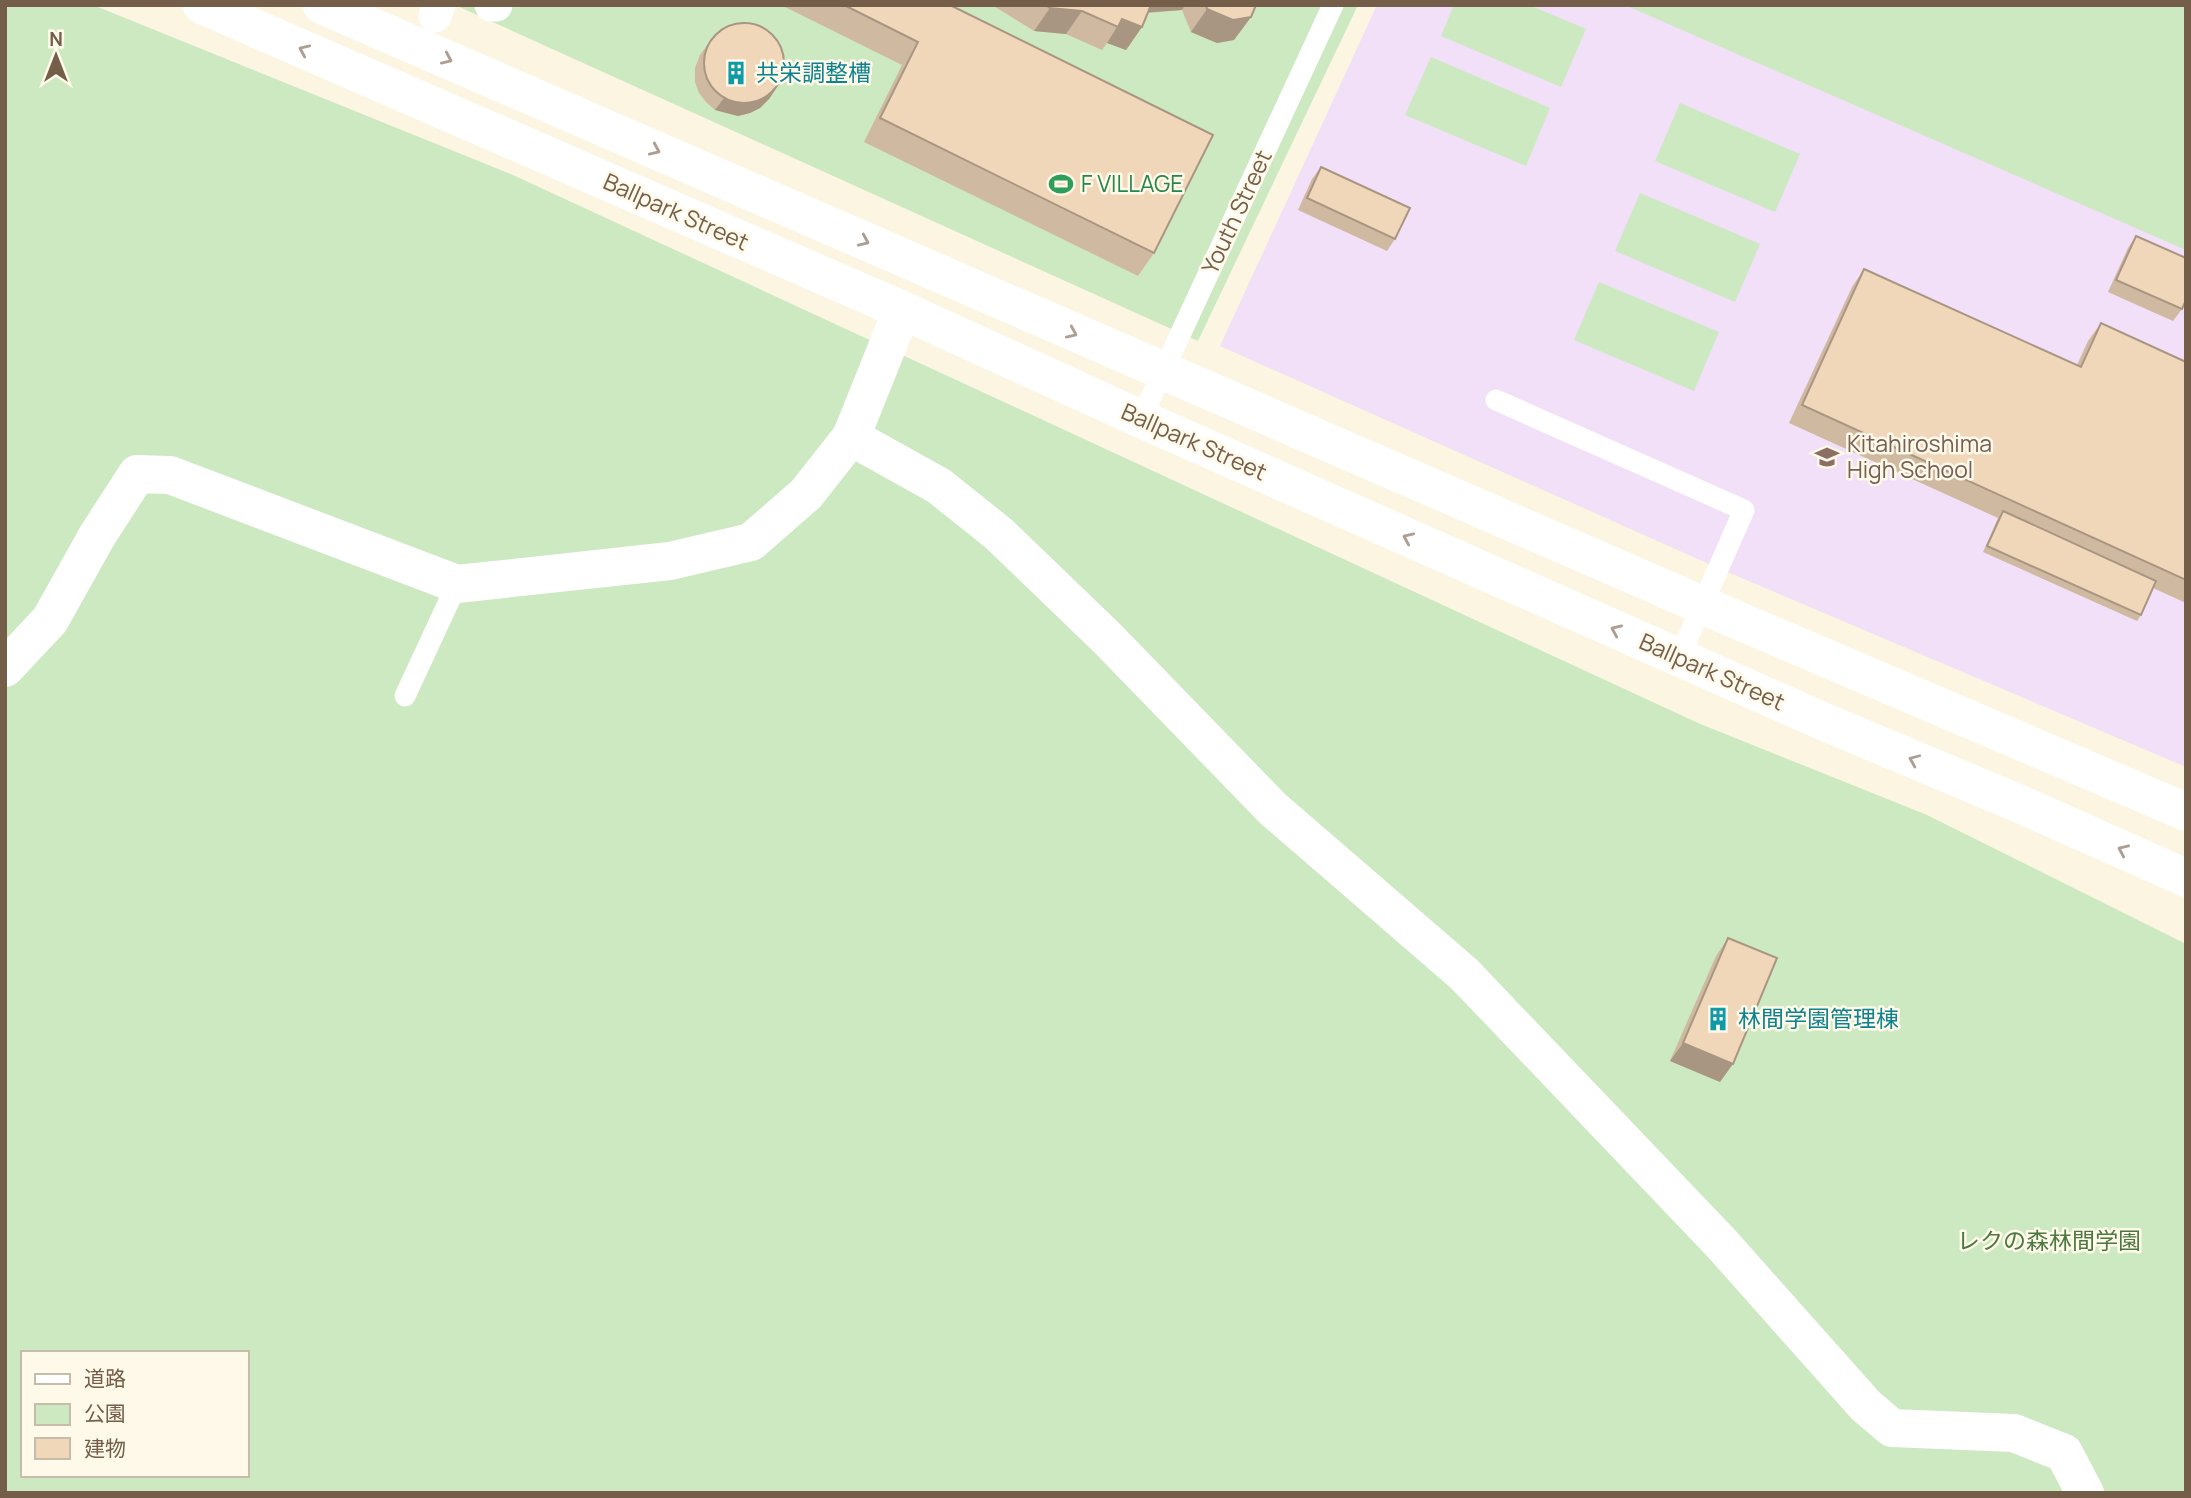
<svg xmlns="http://www.w3.org/2000/svg" width="2191" height="1498" font-family="Manrope,'Noto Sans JP',sans-serif">
<style>
.education{fill:#f2dff8}
.green{fill:#cce9c1;fill-rule:evenodd}
.lines{fill:none;stroke-linecap:round;stroke-linejoin:round}
.service{stroke:#fff;stroke-width:21}
.pedestrian{stroke:#fff;stroke-width:33}
.minor{stroke:#fff;stroke-width:38}
.tertiary{stroke:#fff;stroke-width:38}
.wall{fill:#cfb9a0}
.shaded-wall{fill:#a99682}
.building{fill:#f1d7ba;stroke:#a99682;stroke-width:2}
.oneway{stroke:#ac9e92}
.labels{text-anchor:middle;stroke-width:5;stroke-linejoin:round;paint-order:stroke}
.culture-label{font-size:23px;fill:#0d838f;stroke:#fff9e9;text-anchor:start}
.leisure-label{font-size:23px;fill:#27864d;stroke:#fff9e9;text-anchor:start}
.street-label{font-size:23px;fill:#745e49;stroke:#fff9e9}
.education-label{font-size:23px;fill:#785e54;stroke:#fff9e9;text-anchor:start}
.park-label{font-size:23px;fill:#4b7941;stroke:#fff9e9}
</style>
<rect width="100%" height="100%" fill="#fcf5e2"/>
<path class="education" d="M1377 5H2186V767L1718 568 1220 346Z"/>
<g class="green">
<path d="M5 5H93L513 175 1698 723 1927 815 2186 944V1493H5ZM23 1353H247V1475H23Z"/>
<path d="M455 5H1358L1198 341Z"/>
<path d="M1454 5H1529L1586 29 1561 87 1441 36Z"/>
<path d="M1625 5H2186V250Z"/>
<path d="M1431 57 1550 108 1526 166 1405 115Z"/>
<path d="M1680 103 1800 154 1775 212 1655 161Z"/>
<path d="M1640 193 1760 244 1735 302 1615 251Z"/>
<path d="M1599 282 1719 332 1694 391 1574 340Z"/>
</g>
<g class="lines">
<g class="service">
<path d="M1496 400 1744 510 1679 658"/>
<path d="M1141 419 1333 5"/>
<path d="M405 696 457 584"/>
</g>
<g class="pedestrian">
<path d="M491 5H496"/>
<path d="M435 16 439 5"/>
</g>
<g class="minor">
<path d="M851 437 939 486 999 534 1107 638 1273 809 1464 974 1721 1243 1866 1406 1892 1428 2014 1433 2064 1453 2085 1493"/>
<path d="M5 668 50 620 97 536 137 474 170 475 457 584 670 561 751 542 806 494 851 437 902 310"/>
</g>
<g class="tertiary">
<path d="M202 5 902 310 1141 419 1820 720 2020 804 2186 878"/>
<path d="M322 5 1702 605 2186 812"/>
</g>
</g>
<g class="wall">
<path d="M781 5H950L1154 253 1138 276 864 142 902 65Z"/>
<path d="M992 5H1256L1251 17 1234 40 1217 43 1191 32 1182 10 1148 13 1142 27 1126 50 1107 43 1102 50 1066 34 1034 31Z"/>
<path d="M709 43 777 87 769 99 760 108 750 113 738 116 715 110 706 102 699 93 695 82V68L700 55Z"/>
<path d="M1321 167 1395 239 1387 251 1298 210 1312 179Z"/>
<path d="M2136 236 2182 309 2173 321 2108 292 2128 248Z"/>
<path d="M1864 269 2077 365 2088 341 2101 323 2186 362V603L2153 588 2141 615 2137 621 1983 552 1998 518 1789 423 1852 287Z"/>
<path d="M1728 938 1720 1082 1670 1061 1716 956Z"/>
</g>
<g class="shaded-wall">
<path d="M1146 5H1185L1182 10 1140 13Z"/>
<path d="M1050 8 1082 11 1066 34 1034 31Z"/>
<path d="M1207 9 1251 17 1234 40 1217 43 1191 32Z"/>
<path d="M1122 19 1142 27 1126 50 1107 43Z"/>
<path d="M777 87 769 99 760 108 750 113 738 116 715 110 724 98Z"/>
<path d="M1683 1043 1733 1064 1720 1082 1670 1061Z"/>
</g>
<g class="building">
<path d="M844 5H950L1213 135 1154 253 880 118 918 42Z"/>
<path d="M1046 5H1151L1142 27 1122 19 1118 27 1082 11 1050 8Z"/>
<path d="M1206 5H1256L1251 17 1233 20 1207 9Z"/>
<circle cx="744" cy="63" r="40"/>
<path d="M1321 167 1410 208 1395 239 1307 198Z"/>
<path d="M2136 236 2186 258V300L2182 309 2116 280Z"/>
<path d="M1864 269 2081 367 2101 323 2186 362V580L1802 405Z"/>
<path d="M2003 511 2156 581 2141 615 1987 546Z"/>
<path d="M1728 938 1777 958 1733 1064 1683 1043Z"/>
</g>
<defs><path id="oneway-chevron" d="M-2-3.5L2.5 0L-2 3.5" fill="none" stroke-width="1.6" stroke-linecap="round" stroke-linejoin="round" transform="scale(1.75)"/></defs>
<g class="oneway">
<use href="#oneway-chevron" transform="translate(304 50) rotate(-156)"/>
<use href="#oneway-chevron" transform="translate(447 59) rotate(24)"/>
<use href="#oneway-chevron" transform="translate(655 150) rotate(24)"/>
<use href="#oneway-chevron" transform="translate(864 241) rotate(24)"/>
<use href="#oneway-chevron" transform="translate(1072 333) rotate(24)"/>
<use href="#oneway-chevron" transform="translate(1408 538) rotate(-156)"/>
<use href="#oneway-chevron" transform="translate(1616 630) rotate(-156)"/>
<use href="#oneway-chevron" transform="translate(1914 760) rotate(-157)"/>
<use href="#oneway-chevron" transform="translate(2123 850) rotate(-156)"/>
</g>
<defs>
<g id="building-bare" transform="scale(1.89)"><path d="M-4-6H4V6H1V3H-1V6H-4ZM-2.5-4.3h1.7v1.8h-1.7ZM.8-4.3h1.7v1.8H.8ZM-2.5-1h1.7V.8h-1.7ZM.8-1h1.7V.8H.8Z" fill="#0f9aa8" stroke="#fff9e9" stroke-width="2.5" paint-order="stroke"/></g>
<g id="stadium-bare" transform="scale(1.89)"><path d="M0-5a6.5 5 0 1 0 0 10a6.5 5 0 1 0 0-10ZM-3.5-1.8h7v3.6h-7Z" fill="#2e9e5b" stroke="#fff9e9" stroke-width="2.5" paint-order="stroke"/></g>
<g id="school-bare" transform="scale(1.89)"><path d="M0-5L7-2L0 1L-7-2ZM-4 1L0 2.5L4 1V4Q0 6-4 4Z" fill="#8d6e63" stroke="#fff9e9" stroke-width="2.5" paint-order="stroke"/></g>
</defs>
<g fill-rule="evenodd">
<use href="#building-bare" x="736" y="73"/>
<use href="#stadium-bare" x="1061" y="184"/>
<use href="#school-bare" x="1827" y="457"/>
<use href="#building-bare" x="1718" y="1019"/>
</g>
<g class="labels">
<g class="culture-label">
<text x="756" y="81">共栄調整槽</text>
<text x="1738" y="1027">林間学園管理棟</text>
</g>
<g class="leisure-label">
<text x="1081" y="192">F VILLAGE</text>
</g>
<g class="street-label">
<text transform="translate(676 212) rotate(24)" y="8">Ballpark Street</text>
<text transform="translate(1237 212) rotate(-65)" y="8">Youth Street</text>
<text transform="translate(1194 442) rotate(24)" y="8">Ballpark Street</text>
<text transform="translate(1712 672) rotate(24)" y="8">Ballpark Street</text>
</g>
<g class="education-label">
<text x="1847" y="452">Kitahiroshima<tspan x="1847" dy="26">High School</tspan></text>
</g>
<g class="park-label">
<text x="2049" y="1249">レクの森林間学園</text>
</g>
</g>
<rect width="2191" height="1498" fill="none" stroke="#745e49" stroke-width="14"/>
<rect x="21" y="1351" width="228" height="126" fill="#fff9e9" stroke="#c7bba9" stroke-width="2"/>
<rect x="35" y="1374" width="35" height="10" fill="#ffffff" stroke="#c7bba9" stroke-width="2"/>
<text x="84" y="1386" font-size="21" fill="#745e49">道路</text>
<rect x="35" y="1404" width="35" height="21" fill="#cce9c1" stroke="#c7bba9" stroke-width="2"/>
<text x="84" y="1421" font-size="21" fill="#745e49">公園</text>
<rect x="35" y="1438" width="35" height="21" fill="#f1d7ba" stroke="#c7bba9" stroke-width="2"/>
<text x="84" y="1456" font-size="21" fill="#745e49">建物</text>
<g transform="translate(56 56)" stroke="#fff9e9" stroke-width="5" paint-order="stroke">
<path d="M0-5L12 26L0 18L-12 26Z" fill="#745e49"/>
<text y="-10" font-size="19" font-weight="bold" text-anchor="middle" fill="#745e49">N</text>
</g>
</svg>
